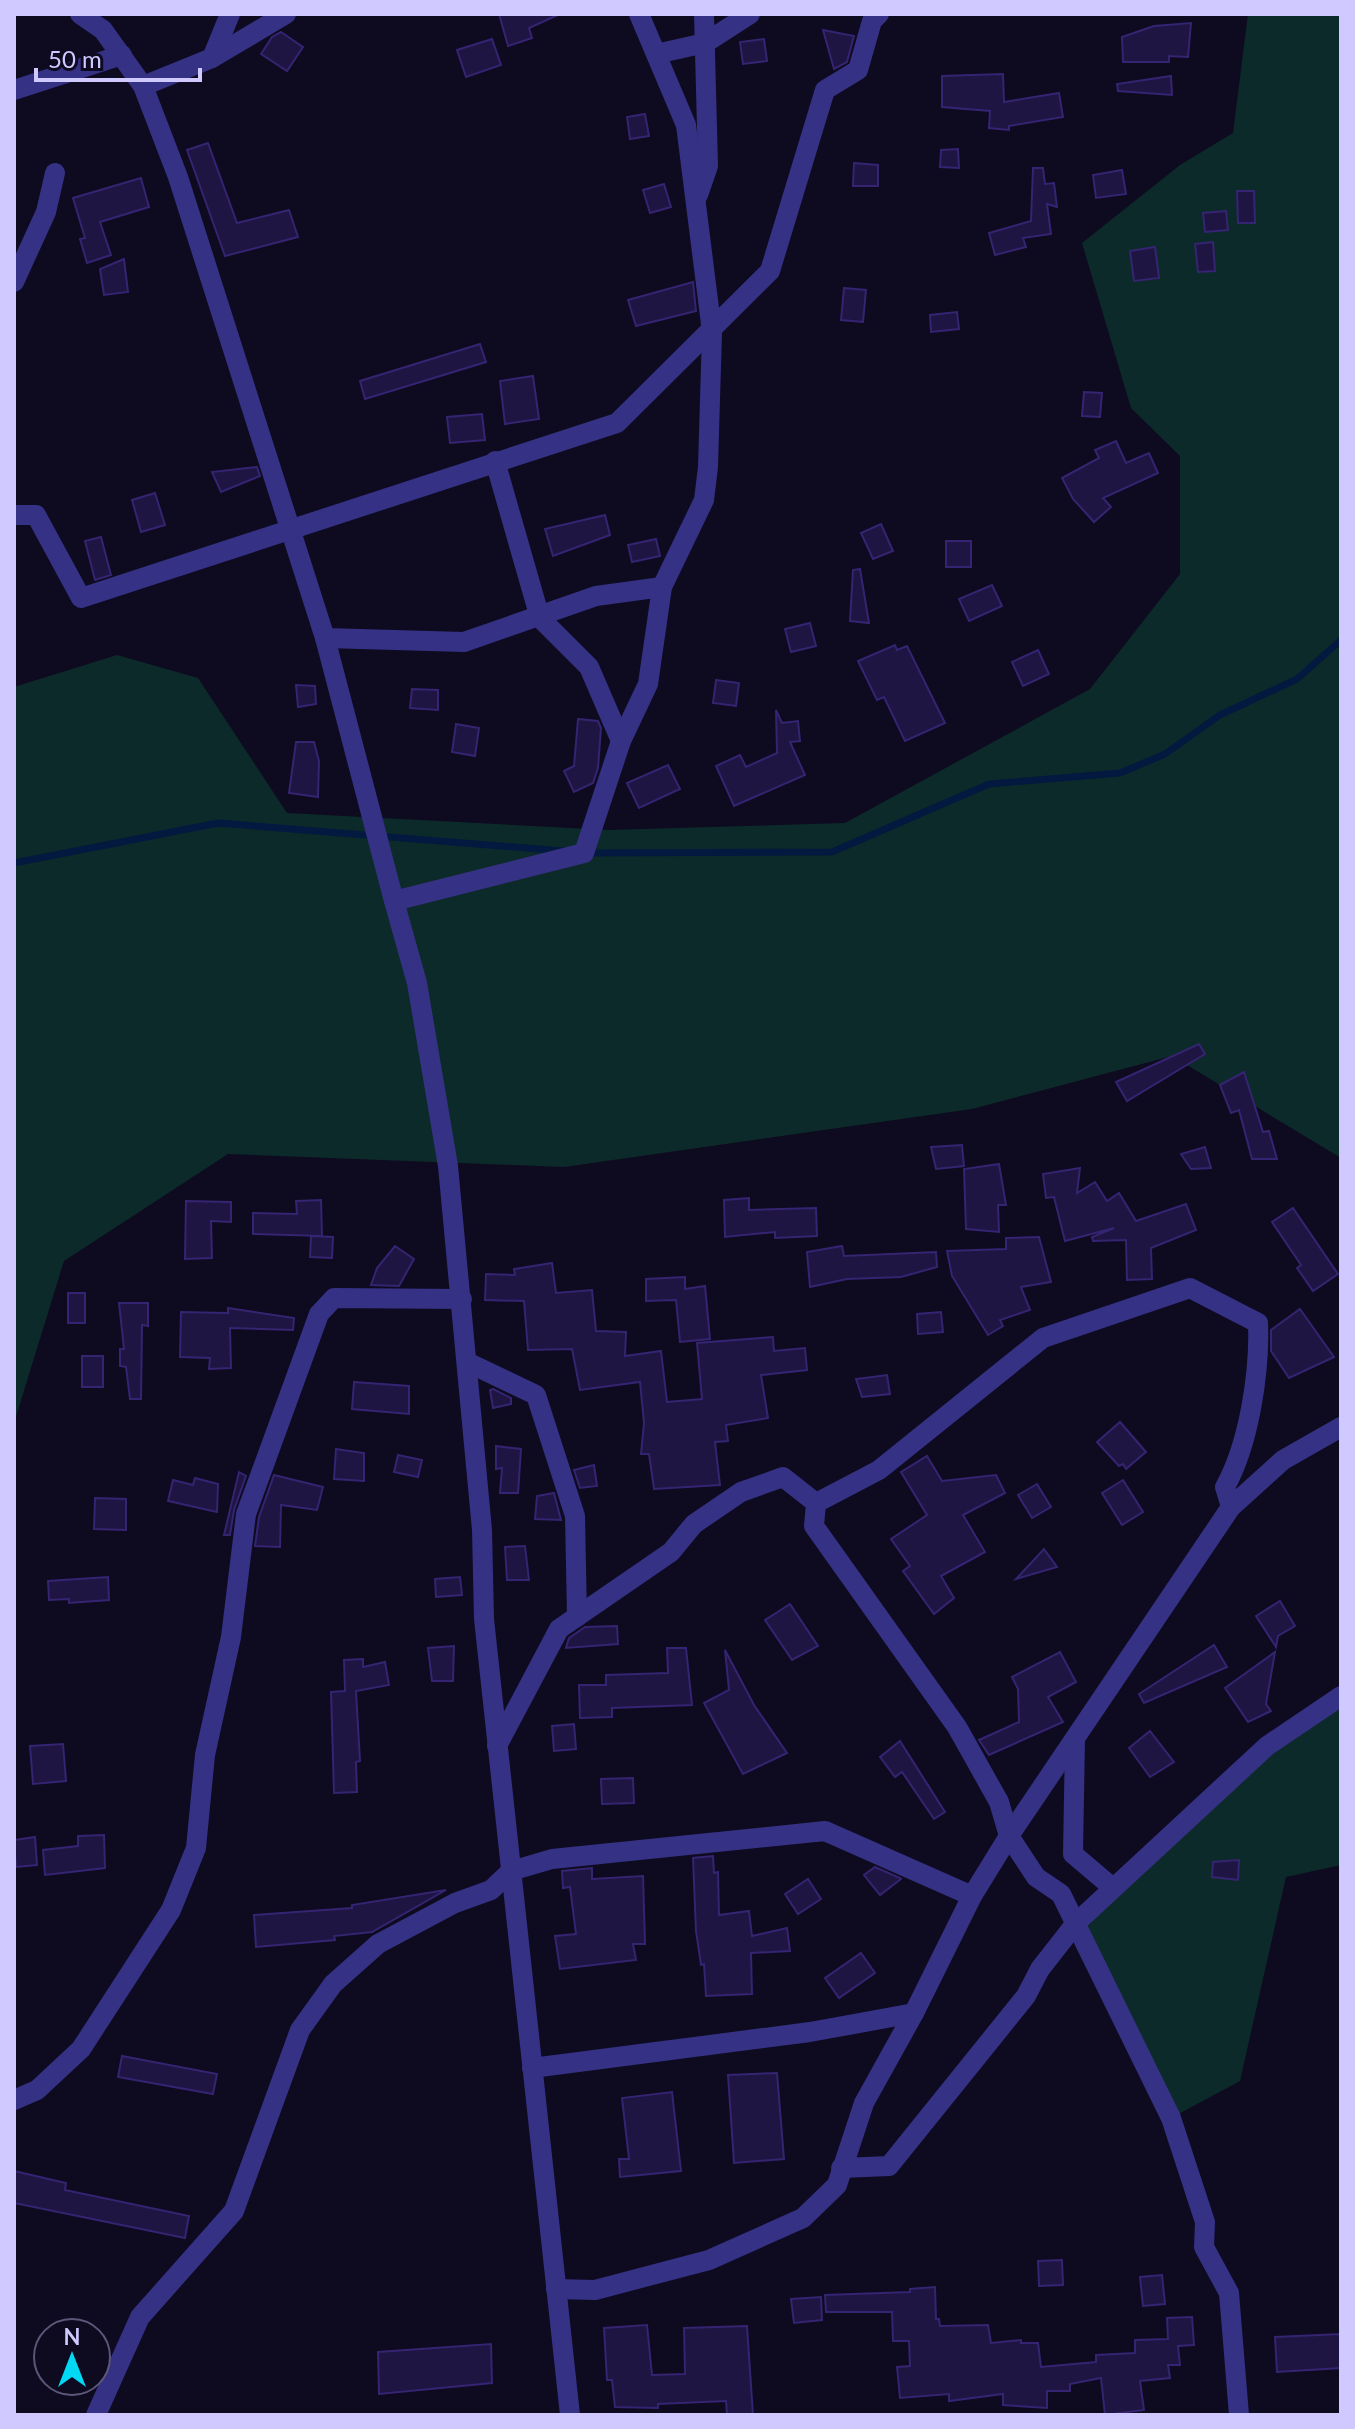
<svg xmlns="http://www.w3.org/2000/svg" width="1355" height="2429" font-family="Lato,sans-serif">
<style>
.green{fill:#0d2a2a}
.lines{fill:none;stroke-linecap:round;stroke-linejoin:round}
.stream{stroke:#04193f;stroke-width:7}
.building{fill:#1f1543;stroke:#352471;stroke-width:2}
.minor{stroke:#353184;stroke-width:20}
</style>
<rect width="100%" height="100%" fill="#0e0a20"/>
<g class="green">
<path d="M1248 14H1341V1158L1172 1056 972 1109 564 1167 228 1154 64 1261 14 1423V687L117 655 198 678 287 813 608 830 845 823 1090 689 1180 574V456L1131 408 1082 243 1180 165 1233 133Z"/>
<path d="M1341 1696V1865L1286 1877 1240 2081 1171 2118 1076 1923 1267 1746Z"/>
</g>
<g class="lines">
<g class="stream">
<path d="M587 853 832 852 989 784 1120 773 1165 754 1220 715 1297 679 1341 640"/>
<path d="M14 863 218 823 563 851"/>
</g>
</g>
<g class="building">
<path d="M499 14H560L529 28 532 38 508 46Z"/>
<path d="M1191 23 1188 57 1169 56V62H1123L1122 37 1154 26Z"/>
<path d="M823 30 854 36 847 62 834 69Z"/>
<path d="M281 32 303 47 287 71 261 54 272 37Z"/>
<path d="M492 39 501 65 466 77 457 50Z"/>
<path d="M764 39 767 61 743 64 740 42Z"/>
<path d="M1003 74 1004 102 1059 93 1063 117 1009 126V130L989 128 990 111 942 107V76Z"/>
<path d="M1171 76 1172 95 1118 91 1117 84Z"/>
<path d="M645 114 649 136 630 139 627 117Z"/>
<path d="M208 143 237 223 289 210 298 237 225 256 187 150Z"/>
<path d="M958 149 959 168 940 167 941 150Z"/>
<path d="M854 163 878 165V186H853Z"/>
<path d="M1033 168H1043L1045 184 1054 183 1057 207 1047 204 1051 234 1023 238 1026 247 995 255 989 233 1031 221Z"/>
<path d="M1122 170 1126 194 1096 198 1093 175Z"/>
<path d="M141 178 149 207 100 222 111 255 87 263 80 239 85 238 73 198Z"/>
<path d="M664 184 671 207 650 213 643 190Z"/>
<path d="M1237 191H1254L1255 223H1238Z"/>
<path d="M1226 211 1228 230 1205 232 1203 213Z"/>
<path d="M1213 242 1215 271 1198 272 1195 244Z"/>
<path d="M1155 247 1159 278 1134 281 1130 251Z"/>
<path d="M124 259 128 292 104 295 100 269Z"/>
<path d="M693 282 696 311 636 326 628 300Z"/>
<path d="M844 288 866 290 863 322 841 320Z"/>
<path d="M957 312 959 329 931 332 930 315Z"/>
<path d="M480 344 486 362 365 399 360 381Z"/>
<path d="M533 376 539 419 505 424 500 381Z"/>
<path d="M1084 392 1102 393 1100 417 1082 416Z"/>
<path d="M482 414 485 440 450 443 447 417Z"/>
<path d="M1116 441 1126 463 1149 453 1158 473 1103 498 1111 507 1094 522 1073 499 1062 478 1099 458 1095 450Z"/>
<path d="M257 467 260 476 221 492 212 472Z"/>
<path d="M155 493 165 525 141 532 132 500Z"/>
<path d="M605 515 610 535 553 556 545 529Z"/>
<path d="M881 524 893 551 873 559 861 533Z"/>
<path d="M101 537 111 575 95 580 85 541Z"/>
<path d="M656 539 660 556 632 562 628 545Z"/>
<rect x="946" y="541" width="25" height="26"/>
<path d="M860 569 869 623 850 621 853 570Z"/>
<path d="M992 585 1002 606 969 621 959 599Z"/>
<path d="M810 623 816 646 791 652 785 629Z"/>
<path d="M895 645 897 650 907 646 945 723 905 741 884 697 877 700 858 661Z"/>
<path d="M1038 650 1049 674 1023 686 1012 662Z"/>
<path d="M716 680 739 683 736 706 713 703Z"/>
<path d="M296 685 315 686 316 704 298 707Z"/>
<path d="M412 689 438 690V710L410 708Z"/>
<path d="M776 710 782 723 798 721 800 741 790 742 805 775 734 806 716 766 740 755 746 767 777 753Z"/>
<path d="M578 719 598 721 601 728 598 768 593 783 574 792 564 771 574 766Z"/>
<path d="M456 724 479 728 475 756 452 752Z"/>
<path d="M296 742H314L319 761 318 797 289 793Z"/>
<path d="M668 765 680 789 639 808 627 783Z"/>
<path d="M1199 1044 1205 1054 1127 1101 1116 1082Z"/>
<path d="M1244 1072 1263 1132 1269 1131 1277 1159H1252L1239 1110 1231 1113 1220 1085Z"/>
<path d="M962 1145 964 1166 936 1169 931 1147Z"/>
<path d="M1205 1147 1211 1168 1191 1169 1181 1154Z"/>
<path d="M999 1164 1006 1205H998L999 1232 966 1229 964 1169Z"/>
<path d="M1080 1168 1077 1193 1095 1182 1107 1201 1119 1193 1136 1221 1186 1204 1196 1230 1151 1248 1152 1279 1127 1280 1126 1240 1093 1241 1092 1237 1114 1228 1065 1241 1054 1197 1046 1198 1043 1174Z"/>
<path d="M749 1198V1210L816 1208 817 1236 775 1238V1232L725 1237 724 1200Z"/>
<path d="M321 1200 322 1236 253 1234V1213L297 1214 296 1201Z"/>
<path d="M186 1201 231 1202V1222L211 1221 212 1258 185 1259Z"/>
<path d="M1293 1208 1338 1274 1313 1291 1297 1268 1301 1265 1272 1222Z"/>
<path d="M311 1236 333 1237 332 1258 310 1257Z"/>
<path d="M1039 1237 1051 1282 1021 1287 1030 1310 1000 1320 1003 1326 988 1335 952 1276 947 1251 1006 1249V1238Z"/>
<path d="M395 1246 414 1259 399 1286 371 1285 377 1268Z"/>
<path d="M842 1246 844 1256 936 1252 937 1267 901 1277 847 1279 810 1287 807 1252Z"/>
<path d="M552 1263 556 1293 592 1290 596 1331 626 1332 625 1356 661 1351 667 1402 702 1399 697 1343 773 1337 774 1351 805 1348 807 1370 761 1375 768 1418 726 1425 728 1441 715 1442 720 1485 654 1489 649 1454H641L644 1423 640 1382 580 1390 572 1349 528 1350 524 1301 485 1300 486 1274 515 1275 514 1269Z"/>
<path d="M685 1277V1289L705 1286 710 1339 680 1342 676 1300 646 1301V1279Z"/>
<rect x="68" y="1293" width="17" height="30"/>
<path d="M119 1303H148V1326L142 1325 141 1399H130L126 1367 120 1366V1349H124Z"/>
<path d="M228 1308 294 1318 293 1330 230 1328 231 1368 209 1369 210 1358 180 1357 181 1312 228 1313Z"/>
<path d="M1300 1309 1334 1357 1289 1378 1271 1351V1330Z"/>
<path d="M941 1312 943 1332 918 1334 917 1314Z"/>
<rect x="82" y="1356" width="21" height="31"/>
<path d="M887 1375 890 1394 862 1397 856 1379Z"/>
<path d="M354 1382 409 1386V1414L352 1409Z"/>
<path d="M493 1389 511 1398V1404L493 1408 490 1390Z"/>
<path d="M1120 1422 1146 1452 1126 1469 1123 1464 1119 1466 1097 1442Z"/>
<path d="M496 1446 521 1449 518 1493H500L502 1468 496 1469Z"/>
<path d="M336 1449 364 1453V1481L334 1479Z"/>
<path d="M398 1455 422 1460 418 1477 394 1472Z"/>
<path d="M927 1456 942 1481 996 1475 1005 1493 963 1515 985 1552 941 1576 954 1598 934 1614 903 1571 910 1566 891 1539 927 1515 901 1472Z"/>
<path d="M594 1465 597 1486 580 1488 574 1470Z"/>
<path d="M239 1472 246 1476 234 1510 230 1535H224Z"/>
<path d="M274 1475 323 1487 317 1510 281 1505 280 1547 255 1546 259 1517Z"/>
<path d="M195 1478 218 1484 217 1512 168 1501 173 1480 193 1485Z"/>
<path d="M1123 1480 1143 1512 1122 1525 1102 1493Z"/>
<path d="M1037 1484 1051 1507 1032 1518 1018 1495Z"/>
<path d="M554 1493 561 1520 535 1519 537 1496Z"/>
<path d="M95 1498 126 1499V1530L94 1529Z"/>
<path d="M525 1546 529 1580H507L505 1547Z"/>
<path d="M1044 1549 1057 1567 1016 1579Z"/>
<path d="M108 1577 109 1600 69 1603V1599L49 1600 48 1581Z"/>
<path d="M460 1577 462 1595 436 1597 435 1579Z"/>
<path d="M1280 1601 1295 1626 1278 1636 1276 1647 1256 1616Z"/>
<path d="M790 1604 818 1646 792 1660 765 1620Z"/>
<path d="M617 1626 618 1644 566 1648 569 1638 585 1627Z"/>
<path d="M1214 1645 1227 1667 1144 1703 1139 1694Z"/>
<path d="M454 1646 453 1681H432L428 1648Z"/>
<path d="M667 1648H686L692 1705 612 1708V1717L580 1718 579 1685H606V1675L668 1673Z"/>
<path d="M725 1650 754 1705 787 1753 743 1774 704 1703 729 1690Z"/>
<path d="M1060 1652 1076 1682 1048 1697 1063 1722 989 1755 979 1740 1019 1722 1018 1689 1012 1677Z"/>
<path d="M1275 1652 1266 1704 1271 1711 1248 1722 1225 1688Z"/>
<path d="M363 1659V1667L385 1662 389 1685 356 1691 360 1761 356 1762 357 1792 334 1793 331 1692 345 1691 344 1660Z"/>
<path d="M574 1724 576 1749 554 1751 552 1726Z"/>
<path d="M1150 1731 1174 1762 1150 1777 1129 1748Z"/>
<path d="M900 1741 945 1812 934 1819 902 1772 895 1777 880 1757Z"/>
<path d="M63 1744 66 1781 33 1784 30 1746Z"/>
<path d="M633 1778 634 1803 602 1804 601 1779Z"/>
<path d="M104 1835 105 1868 45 1875 43 1850 78 1846V1836Z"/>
<path d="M35 1837 37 1865 16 1867 14 1840Z"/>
<path d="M713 1856 714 1873 718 1872 719 1915 749 1911 752 1936 787 1928 790 1951 751 1953 752 1994 706 1996 704 1964 701 1965 696 1931 693 1858Z"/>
<path d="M1239 1860 1238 1880 1212 1877 1213 1862Z"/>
<path d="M875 1867 900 1878 901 1879 880 1895 864 1875Z"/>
<path d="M592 1868V1879L643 1876 645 1944H633L636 1960 560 1969 555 1936 576 1934 570 1887 563 1888 562 1871Z"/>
<path d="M808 1879 821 1899 798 1914 785 1894Z"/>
<path d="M446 1890 372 1932 334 1936 335 1940 256 1947 254 1915 352 1908V1905Z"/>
<path d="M861 1953 875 1973 839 1998 825 1978Z"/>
<path d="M122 2056 217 2074 213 2094 118 2077Z"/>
<path d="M777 2073 784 2159 734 2163 728 2075Z"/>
<path d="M672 2092 681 2171 620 2177 619 2159H629L622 2098Z"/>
<path d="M14 2171 66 2183 65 2190 189 2216 185 2238 14 2203Z"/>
<path d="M1062 2260 1063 2285 1039 2286 1038 2261Z"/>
<path d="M1162 2275 1165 2304 1143 2306 1140 2277Z"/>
<path d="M935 2287 936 2319H939L940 2326 988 2325 991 2343 1021 2340V2343H1038L1041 2367 1096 2362V2355L1135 2353V2340L1168 2339 1167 2318 1192 2317 1194 2345 1178 2346 1180 2365H1168L1170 2378 1140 2381 1144 2410 1105 2415 1101 2378 1070 2384V2391H1047V2408L1003 2405V2394L949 2401V2394L900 2398 897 2367 910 2366 909 2341H893L892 2312H826L825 2295 910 2292V2289Z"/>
<path d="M821 2297 822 2320 794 2323 791 2299Z"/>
<path d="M647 2325 652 2375 685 2374 684 2328 747 2326 753 2415H727L726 2401 658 2404V2408L615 2407 612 2380H607L604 2328Z"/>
<path d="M1341 2334V2368L1277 2372 1275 2337Z"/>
<path d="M491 2344 492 2383 379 2394 378 2352Z"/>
</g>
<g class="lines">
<g class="minor">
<path d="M80 14 103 30 143 86 178 177 325 638 394 901"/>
<path d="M656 54 705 43 750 14"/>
<path d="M212 58 230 14"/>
<path d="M143 86 212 58 286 14"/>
<path d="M14 90 122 55"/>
<path d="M698 195 708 166 704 14"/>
<path d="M14 282 46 212 55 173"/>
<path d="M495 461 540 618 589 667 621 741"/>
<path d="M14 515H36L81 598 617 423 770 271 825 90 858 70 872 21 879 14"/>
<path d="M325 638 464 642 596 596 662 587"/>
<path d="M469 1363 536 1395 575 1516 577 1617"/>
<path d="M816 1503 814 1526 957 1727 999 1802 1009 1836 1036 1877 1061 1894 1171 2118 1205 2222 1204 2247 1229 2293 1239 2415"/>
<path d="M816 1503 879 1470 1043 1338 1190 1288 1258 1323C1260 1372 1249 1444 1225 1487L1231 1507"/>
<path d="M1075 1739 1073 1854 1113 1888"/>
<path d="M497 1746 559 1629 671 1552 694 1524 741 1492 783 1477 816 1503"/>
<path d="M532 2068 810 2032 914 2013"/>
<path d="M14 2100 37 2090 81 2049 171 1910 196 1848 205 1755 231 1637 246 1514 319 1314 334 1298 462 1299"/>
<path d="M841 2168 889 2166 1026 1996 1040 1969 1076 1923 1267 1746 1341 1696"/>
<path d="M556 2289 595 2290 709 2260 803 2218 837 2185 864 2103 914 2013 972 1896 1009 1836 1231 1507 1283 1460 1341 1427"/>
<path d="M96 2415 140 2317 234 2211 300 2030 333 1984 378 1944 455 1903 491 1890 511 1871 552 1859 825 1831 972 1896"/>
<path d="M570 2415 484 1619 482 1530 448 1166 417 983 394 901 584 853 621 741 648 684 662 587 704 500 708 467 712 332 686 125 639 14"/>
</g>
</g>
<rect width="1355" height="2429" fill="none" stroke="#d0c9ff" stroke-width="32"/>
<g transform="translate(72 2357)"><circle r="38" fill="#0e0a20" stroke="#5c5679" stroke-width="2"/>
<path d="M0-6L14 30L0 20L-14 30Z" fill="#00d8f4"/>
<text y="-12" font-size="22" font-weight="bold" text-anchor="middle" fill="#d0c9ff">N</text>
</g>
<path d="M36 68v12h164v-12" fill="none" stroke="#d0c9ff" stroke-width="4"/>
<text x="48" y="68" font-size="24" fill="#d0c9ff" stroke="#0e0a20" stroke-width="6" paint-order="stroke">50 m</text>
</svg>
